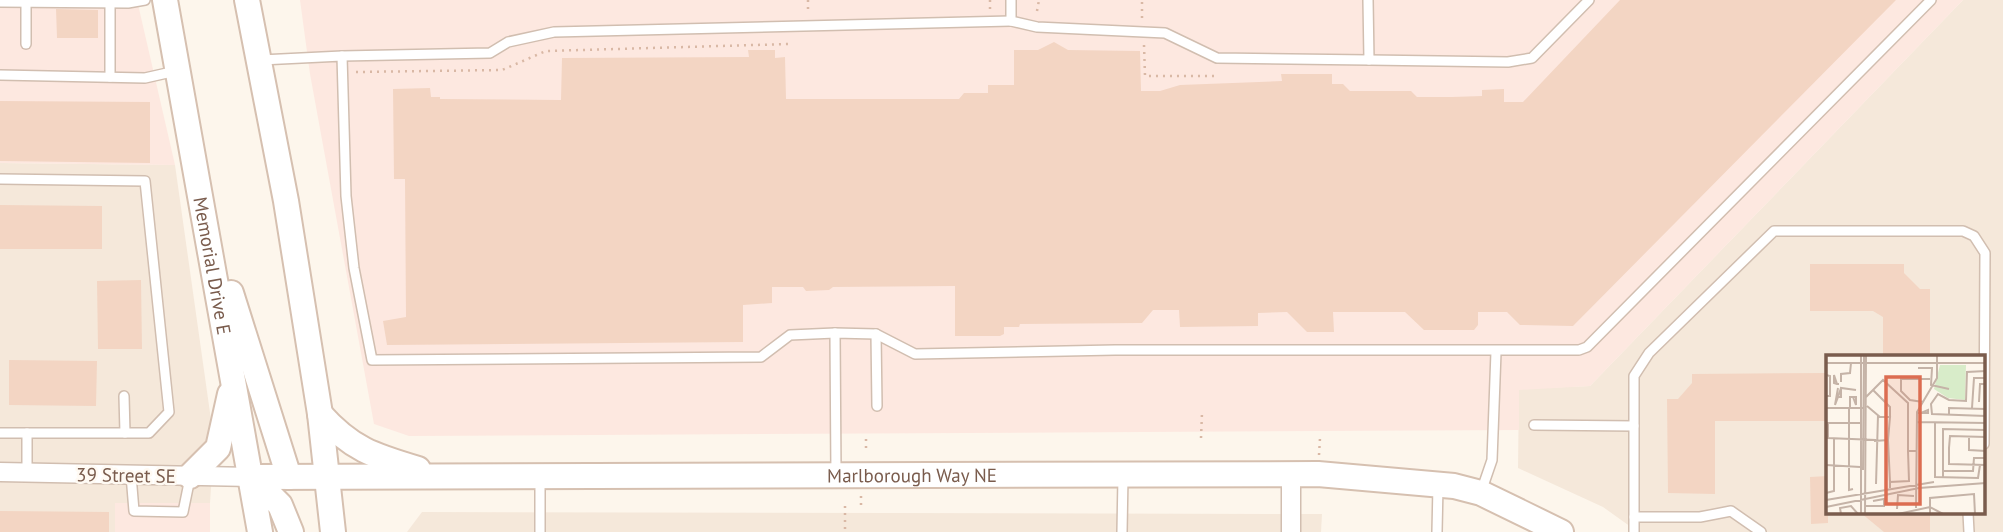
<svg xmlns="http://www.w3.org/2000/svg" width="2003" height="532" font-family="'PT Sans',sans-serif">
<style>
.residential{fill:#f5e8da;fill-rule:evenodd}
.commercial{fill:#fde8e0}
.building{fill:#f3d5c3}
.lines{fill:none;stroke-linecap:round;stroke-linejoin:round}
.lane-casing{stroke:#d1beb0;stroke-width:12}
.street-casing{stroke:#d1beb0;stroke-width:21}
.secondary-casing{stroke:#d6c0b0;stroke-width:28}
.path{stroke:#d9b8a5;stroke-width:2.5;stroke-dasharray:2 5;stroke-linecap:butt}
.lane{stroke:#fff;stroke-width:9}
.street{stroke:#fff;stroke-width:18}
.secondary{stroke:#fff;stroke-width:24}
.labels{text-anchor:middle;stroke-width:5;stroke-linejoin:round;paint-order:stroke}
.street-label{font-size:19px;fill:#7a5c4d;stroke:#fffaf3}
.inset-road{fill:none;stroke:#c5b3a7;stroke-width:2}
.view{fill:#dc6d51;fill-opacity:0.15;stroke:#dc6d51;stroke-width:3.5}
.inset-edge{fill:none;stroke:#7a5c4d;stroke-width:3.5}
</style>
<rect width="100%" height="100%" fill="#fdf6ec"/>
<g class="residential">
<path d="M1963 0H2003V532H1638L1603 507 1518 468 1519 389 1590 386ZM1828 357H1984V513H1828Z"/>
<path d="M0 163 175 165 214 441 210 503H115V532H0Z"/>
<path d="M422 512 1322 514 1321 532H407Z"/>
</g>
<g class="commercial">
<path d="M0 0H137L175 165 0 163Z"/>
<path d="M300 0H1963L1590 386 1519 390V430L409 436 374 424 310 74Z"/>
<rect x="115" y="503" width="95" height="29"/>
</g>
<g class="building">
<path d="M1620 0H1896L1573 326 1520 325 1507 312H1478V325L1474 330H1424L1405 312H1333L1334 332H1307L1287 312 1258 313V326L1180 327 1179 310H1153L1142 323 1020 324 1019 327H1004V334L1000 336H955V286L833 287 829 290 806 291 803 287H772V303L743 305V342L387 345 383 321 406 317 405 179H394L393 89 430 88 431 97H440V99L561 100 562 58 749 57 748 50H775V58L785 57 786 99H959L964 93H988V85H1014V50H1038L1054 42 1068 50 1140 51 1141 91H1160L1180 85 1282 81 1281 74H1332V84H1343L1350 91H1411L1417 97H1452L1482 96V90L1504 89V102H1523Z"/>
<path d="M56 9 98 10V38H57Z"/>
<path d="M0 101 150 102V163L0 161Z"/>
<path d="M0 205 102 206V249H0Z"/>
<path d="M1810 264H1904V273L1920 289H1930V357H1883V317L1873 311H1810Z"/>
<path d="M141 280 142 349H98L97 281Z"/>
<path d="M9 360 97 361 96 406 9 405Z"/>
<path d="M1828 373V421H1715V494L1668 493 1667 399H1678L1692 383V374Z"/>
<path d="M1828 476V523L1811 524 1810 477Z"/>
<path d="M0 511 109 512V532H0Z"/>
<path d="M1861 513H1930V532H1884Z"/>
</g>
<g class="lines">
<g class="lane-casing">
<g id="lane">
<path d="M110 0V77"/>
<path d="M1011 0V21L1037 27 1165 33 1217 58 1369 60 1368 0"/>
<path d="M0 2 128 3 145 0"/>
<path d="M26 2V44"/>
<path d="M342 56 490 53 508 42 554 32 1011 21"/>
<path d="M261 60 342 56 346 196 354 268 372 360 761 357 790 335 835 333"/>
<path d="M1369 60 1508 62 1532 58 1589 0"/>
<path d="M0 75 145 78 176 71"/>
<path d="M0 179 145 181 169 412 149 433H125"/>
<path d="M876 334 877 406"/>
<path d="M1534 425 1634 426"/>
<path d="M0 433H27V473"/>
<path d="M27 433H125L124 396"/>
<path d="M131 475 134 511 183 512 190 478"/>
<path d="M836 475 835 333 876 334 915 354 1115 350H1579L1587 347 1931 0"/>
<path d="M540 477V532"/>
<path d="M1481 492 1492 460 1496 352"/>
<path d="M1968 513 1969 532"/>
<path d="M1634 517H1700L1731 511 1761 532"/>
<path d="M1122 532 1123 477"/>
<path d="M1437 532 1438 486"/>
<path d="M1634 532V376L1649 353 1774 231H1963L1974 236 1985 253 1984 444"/>
</g>
</g>
<g class="street-casing">
<g id="street">
<path d="M0 472 252 477"/>
<path d="M1291 532V474"/>
</g>
</g>
<g class="secondary-casing">
<g id="secondary">
<path id="s1" d="M165 0 260 532"/>
<path d="M247 0 286 201 320 414 333 532"/>
<path d="M231 293 289 477"/>
<path d="M320 414C351 449 374 456 418 469"/>
<path d="M190 476 218 448 230 394"/>
<path id="s2" d="M252 477 1318 474 1454 486 1481 493 1561 532"/>
<path d="M252 477 280 505 291 532"/>
</g>
</g>
<g class="path">
<path d="M808 0V12"/>
<path d="M990 0V9"/>
<path d="M1037 11 1039 0"/>
<path d="M1142 18V0"/>
<path d="M1144 45 1145 76H1216"/>
<path d="M356 72 502 70 546 51 790 44"/>
<path d="M1201 438 1202 413"/>
<path d="M866 439V451"/>
<path d="M1319 455 1320 438"/>
<path d="M861 505V495"/>
<path d="M845 506V532"/>
</g>
<use href="#lane" class="lane"/>
<use href="#street" class="street"/>
<use href="#secondary" class="secondary"/>
</g>
<g class="labels">
<g class="street-label">
<text dy="7" stroke="none"><textPath href="#s1" startOffset="270">Memorial Drive E</textPath></text>
<text transform="translate(126 475) rotate(1)" y="7">39 Street SE</text>
<text dy="7" stroke="none"><textPath href="#s2" startOffset="660">Marlborough Way NE</textPath></text>
</g>
</g>
<g transform="translate(1826 355)">
<rect width="159" height="159" fill="#fdf6ec"/>
<path d="M114 10H140L139 45 122 43 108 34Z" fill="#d8ecc9"/>
<path class="inset-road" d="M35 0V159M63 0H154M0 8H160M92 13H106L105 30 123 34M160 16 141 17 140 46 123 45 112 39 105 49 106 59 160 61M0 20 4 21V41H0M15 27V19L24 18 25 8M11 29 8 20V28L11 29H13M12 33 9 50 12 42M15 33 12 42H15V33L30 35M47 35 64 52V62M40 42 57 25 82 48V96H91M97 47 84 45 75 36V24H104M153 47 154 29H160M41 51 54 62H64L62 85 48 86M0 53H38M23 53V135L27 134M24 53V42H30V50L27 42M146 53 148 23H160M91 58H102V55L95 58M123 61V53L160 54M91 67 160 68M109 67V122L152 123 154 110M35 68H2V83L50 85M143 81V95L160 96M160 82 124 81 123 93V109L160 110M62 85 64 127M0 110 34 112M37 115 38 0M116 116H147L148 103H160M117 123V74L160 75M50 129 52 60M64 133V127L83 126 82 96M0 138 8 136V83M0 145 108 127M40 151H58V144L47 146M0 152 93 133 160 128M90 153 91 57 111 23V0M71 154 72 140 88 141M15 159 14 153 25 151 32 159M39 159 40 0M72 159 104 152 117 159M104 159V143L148 139 149 159"/>
<path class="view" d="M60 22H94V149H60Z"/>
<rect width="159" height="159" class="inset-edge"/>
</g>
</svg>
